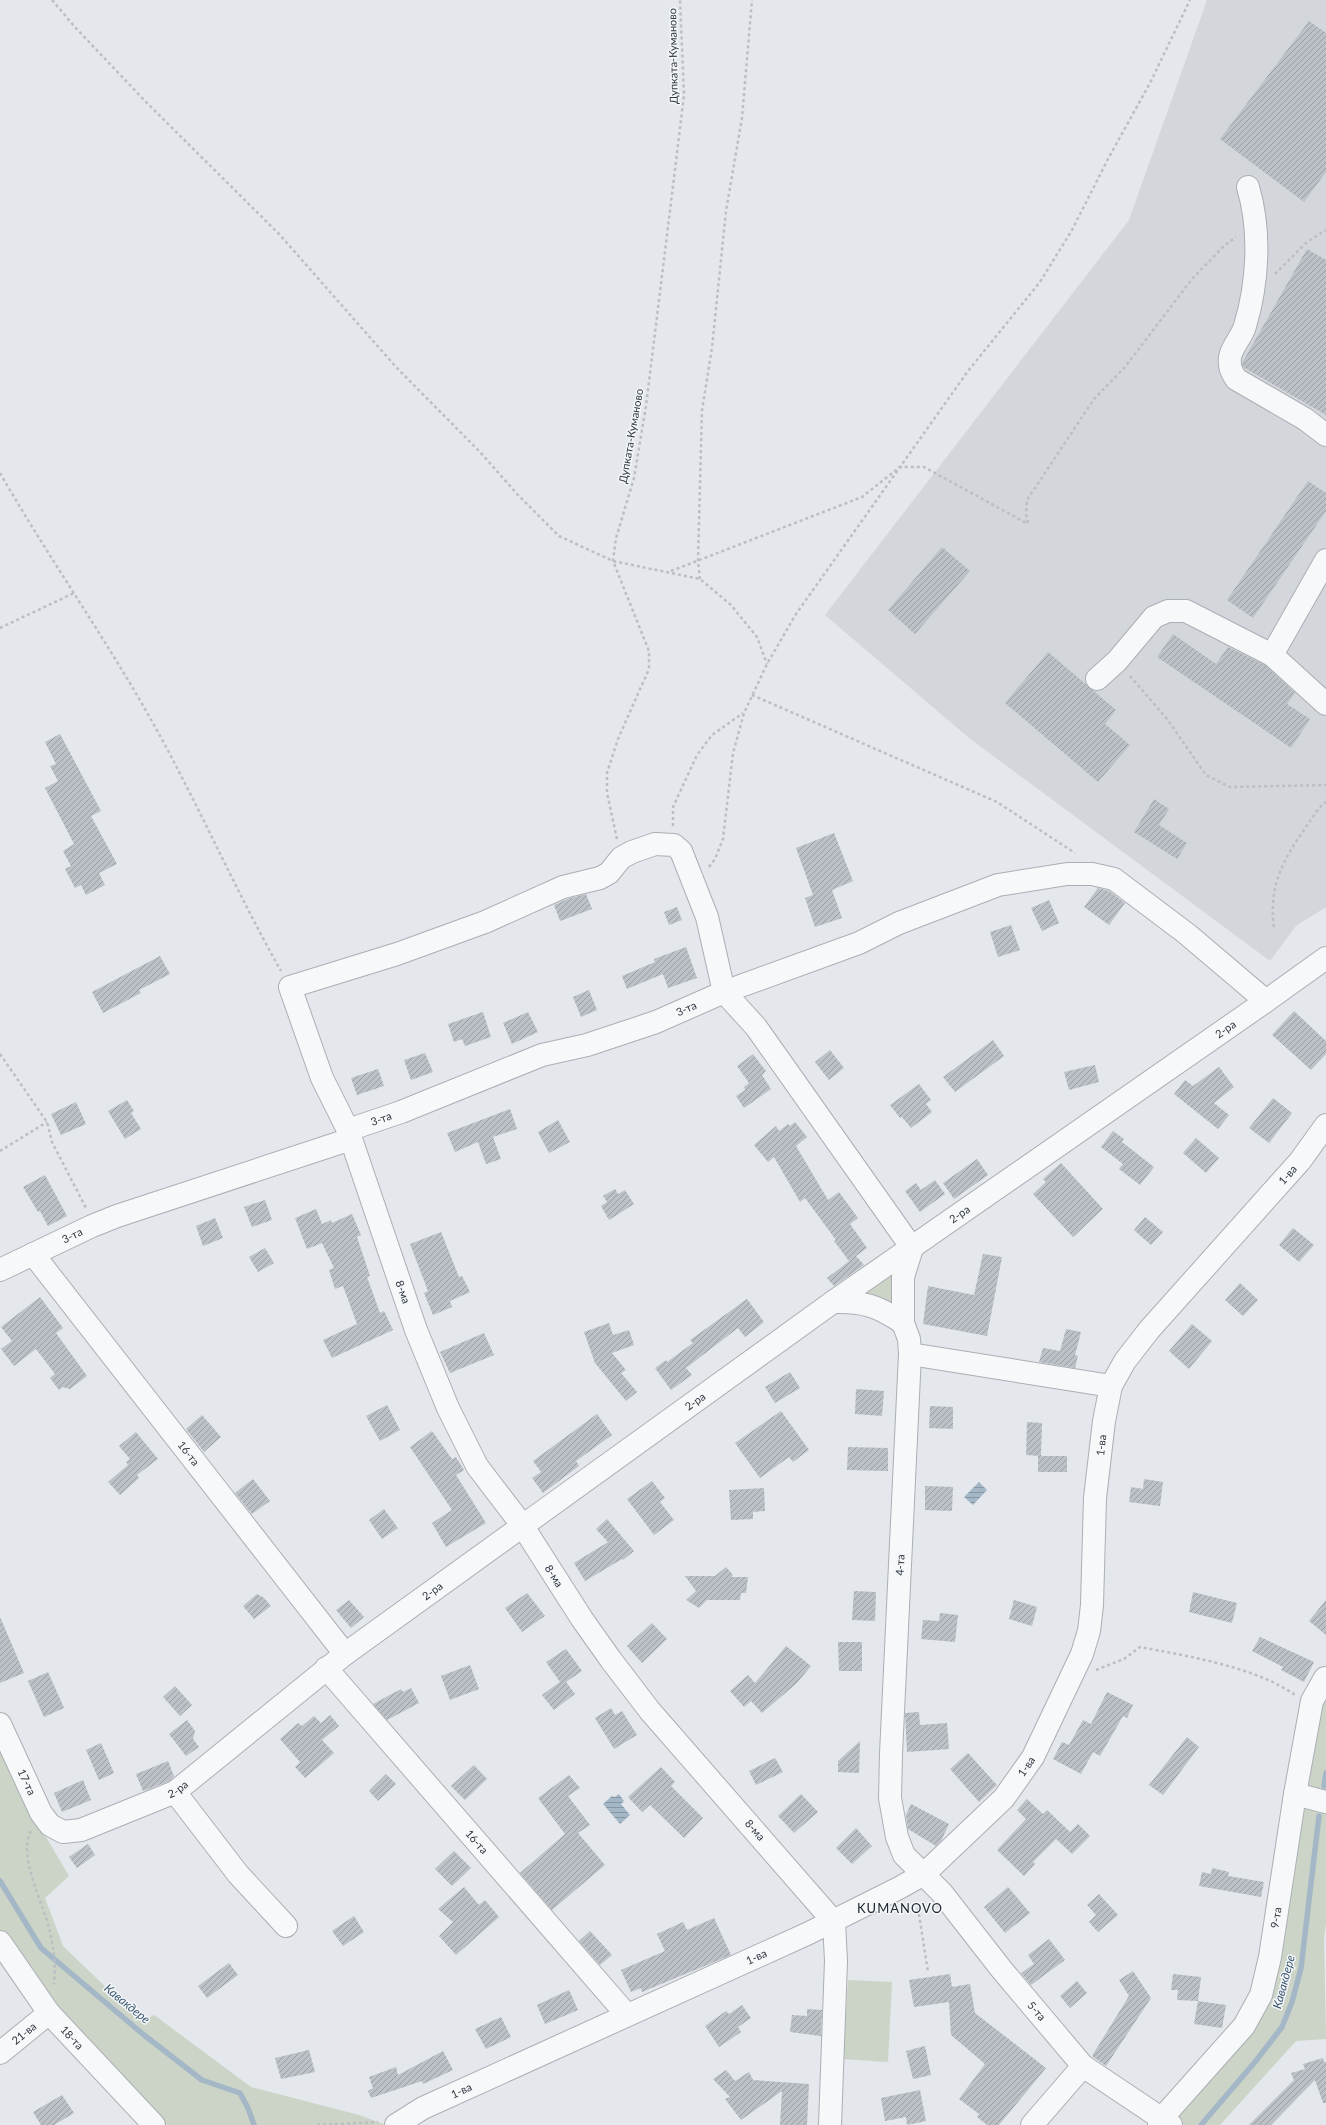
<svg xmlns="http://www.w3.org/2000/svg" width="1326" height="2125" font-family="Lato,sans-serif">
<style>
.built{fill:#d3d7dc}
.green{fill:#cbd4c6}
.water{fill:url(#water-rules)}
.lines{fill:none;stroke-linecap:round;stroke-linejoin:round}
.stream{stroke:#a4b7c7;stroke-width:5.5}
.building{fill:url(#building-hatch)}
.minor-casing{stroke:#aaafb5;stroke-width:24}
.path{stroke:#bbbec2;stroke-width:2.5;stroke-dasharray:3 3;stroke-linecap:butt}
.minor{stroke:#f7f8f9;stroke-width:22}
.labels{text-anchor:middle;stroke-width:3;stroke-linejoin:round;paint-order:stroke}
.street-label{font-size:11px;fill:#2e3742;stroke:#f4f6f8}
.water-label{font-size:12px;font-style:italic;fill:#3c5872;stroke:#f4f6f8}
.quarter-label{font-size:13px;letter-spacing:1px;fill:#202833;stroke:#f4f6f8}
</style>
<defs>
<pattern id="water-rules" width="6" height="5" patternUnits="userSpaceOnUse"><rect width="6" height="5" fill="#a4b7c7"/><path d="M0 2.5h6" fill="none" stroke="#8696a3"/></pattern>
<pattern id="building-hatch" width="6" height="6" patternUnits="userSpaceOnUse"><rect width="6" height="6" fill="#bcc1c7"/><path d="M-1 1l2-2M0 6l6-6M5 7l2-2" fill="none" stroke="#999ea3"/></pattern>
</defs>
<rect width="100%" height="100%" fill="#e4e7eb"/>
<path class="built" d="M1207 0H1326V907L1296 926 1270 961 969 738 825 615 1129 220Z"/>
<g class="green">
<path d="M912 1248 903 1323 854 1301Z"/>
<path d="M1326 1689V1923L1324 1937 1326 2039 1296 2041 1220 2125H1168L1258 2019 1317 1705Z"/>
<path d="M0 1740 36 1820 69 1876 45 1898 63 1946 142 2022 154 2015 251 2087 359 2115 386 2125H167L47 1999 0 1930Z"/>
<path d="M848 1980 892 1982 888 2062 843 2059Z"/>
</g>
<g class="water">
<path d="M979 1482 987 1490 973 1505 964 1497Z"/>
<path d="M619 1794 624 1801 621 1804 630 1815 620 1824 603 1804 612 1796 615 1797Z"/>
</g>
<g class="lines">
<g class="stream">
<path d="M1324 1786 1326 1773"/>
<path d="M0 1881 41 1948 144 2035 202 2080 240 2093 248 2108 254 2125"/>
<path d="M1201 2125 1255 2062 1282 2027 1292 2002 1301 1968 1319 1816"/>
</g>
</g>
<g class="building">
<path d="M1309 21 1326 33V172L1304 202 1220 139Z"/>
<path d="M1307 249 1326 260V415L1243 367 1242 363Z"/>
<path d="M1308 481 1326 493V511L1253 618 1227 600Z"/>
<path d="M942 547 970 571 915 634 888 610Z"/>
<path d="M1173 634 1216 664 1228 647 1265 665 1295 693 1287 704 1310 719 1291 748 1157 657Z"/>
<path d="M1048 652 1116 710 1105 724 1130 745 1098 782 1005 703Z"/>
<path d="M60 734 101 811 91 816 117 864 99 873 105 885 86 895 81 885 75 888 65 869 71 866 63 851 74 844 45 788 58 781 50 766 56 764 45 742Z"/>
<path d="M1154 799 1169 809 1159 825 1187 843 1177 859 1134 832Z"/>
<path d="M834 833 853 881 832 890 842 918 815 927 805 898 813 895 796 848Z"/>
<path d="M1098 888 1109 891 1125 903 1109 925 1084 907Z"/>
<path d="M586 894 592 909 560 921 554 905 567 899Z"/>
<path d="M1049 900 1059 923 1042 931 1031 908Z"/>
<path d="M677 907 682 920 669 925 664 912Z"/>
<path d="M1011 925 1020 950 998 957 990 932Z"/>
<path d="M686 947 697 978 668 988 663 974 627 989 622 976 655 962 654 959Z"/>
<path d="M160 956 170 974 139 990 141 993 103 1013 92 992Z"/>
<path d="M589 990 597 1010 581 1017 573 997Z"/>
<path d="M1294 1011 1326 1041V1054L1311 1070 1272 1035Z"/>
<path d="M483 1012 491 1037 465 1046 462 1039 454 1042 448 1024Z"/>
<path d="M528 1012 538 1032 512 1044 503 1023Z"/>
<path d="M993 1040 1004 1056 955 1092 943 1077Z"/>
<path d="M830 1050 844 1068 829 1080 815 1062Z"/>
<path d="M425 1053 433 1072 411 1080 404 1060Z"/>
<path d="M753 1054 766 1071 762 1075 771 1089 744 1108 736 1096 745 1090 744 1087 749 1083 737 1066Z"/>
<path d="M1095 1065 1099 1082 1069 1090 1064 1072Z"/>
<path d="M1219 1067 1234 1087 1214 1103 1229 1115 1218 1129 1174 1094 1185 1080 1193 1086Z"/>
<path d="M378 1069 384 1086 357 1095 351 1078Z"/>
<path d="M919 1084 931 1100 926 1104 932 1112 911 1128 902 1117 900 1118 890 1105Z"/>
<path d="M1273 1098 1292 1113 1269 1143 1249 1128Z"/>
<path d="M127 1100 134 1111 131 1113 141 1129 125 1139 108 1111Z"/>
<path d="M76 1102 86 1124 61 1135 51 1114Z"/>
<path d="M510 1109 517 1129 493 1137 501 1159 486 1164 478 1142 455 1152 447 1133Z"/>
<path d="M558 1120 570 1142 549 1153 538 1132Z"/>
<path d="M795 1122 807 1137 796 1146 828 1200 839 1192 858 1218 850 1224 867 1248 856 1256 864 1265 834 1286 827 1278 852 1259 849 1261 834 1241 836 1240 805 1198 800 1202 774 1157 768 1162 754 1145 776 1126 779 1131 788 1124 790 1126Z"/>
<path d="M1113 1131 1124 1139 1122 1142 1154 1167 1140 1185 1119 1169 1123 1164 1101 1147Z"/>
<path d="M1196 1138 1219 1158 1206 1173 1183 1153Z"/>
<path d="M977 1159 988 1175 954 1199 943 1183Z"/>
<path d="M1061 1163 1103 1209 1073 1237 1033 1194 1046 1182 1043 1179Z"/>
<path d="M45 1175 67 1216 48 1226 40 1211 38 1212 23 1187Z"/>
<path d="M935 1180 945 1194 920 1212 905 1191 916 1183 921 1190Z"/>
<path d="M615 1189 618 1194 625 1190 634 1204 609 1220 601 1206 607 1202 603 1196Z"/>
<path d="M265 1200 272 1220 252 1227 244 1207Z"/>
<path d="M316 1209 322 1224 331 1220 332 1223 352 1214 361 1235 357 1237 370 1276 367 1277 380 1313 384 1311 393 1330 332 1358 323 1340 357 1324 343 1286 335 1289 329 1270 334 1268 322 1243 307 1249 295 1218Z"/>
<path d="M1145 1217 1163 1232 1151 1245 1134 1230Z"/>
<path d="M215 1218 223 1238 203 1246 196 1226Z"/>
<path d="M1293 1228 1314 1245 1299 1262 1279 1245Z"/>
<path d="M441 1232 459 1277 462 1276 470 1292 450 1301 452 1307 433 1315 424 1293 428 1291 410 1244Z"/>
<path d="M265 1248 274 1263 258 1272 249 1257Z"/>
<path d="M983 1254 1002 1257 987 1336 923 1324 928 1286 974 1295Z"/>
<path d="M1240 1283 1258 1300 1243 1316 1225 1300Z"/>
<path d="M40 1297 63 1328 56 1333 87 1376 70 1389 63 1387 59 1390 50 1378 55 1374 36 1349 14 1366 1 1349 12 1341 1 1327Z"/>
<path d="M747 1299 764 1322 745 1337 738 1328 686 1368 692 1375 671 1390 655 1368 666 1360 667 1362 693 1343 690 1340Z"/>
<path d="M609 1323 613 1335 629 1330 634 1345 612 1353 626 1370 621 1373 637 1392 626 1401 595 1363 584 1332Z"/>
<path d="M1192 1324 1212 1341 1189 1369 1169 1351Z"/>
<path d="M1066 1329 1081 1332 1075 1355 1078 1356 1075 1368 1039 1362 1043 1348 1060 1351Z"/>
<path d="M484 1333 494 1355 450 1373 440 1352Z"/>
<path d="M790 1372 800 1388 775 1403 765 1387Z"/>
<path d="M856 1389 884 1391 882 1416 855 1414Z"/>
<path d="M387 1405 400 1430 380 1441 366 1416Z"/>
<path d="M930 1406 953 1407V1429L929 1428Z"/>
<path d="M781 1411 809 1450 793 1462 789 1457 760 1478 735 1443Z"/>
<path d="M597 1414 612 1435 576 1461 579 1466 543 1493 532 1478 541 1472 533 1461Z"/>
<path d="M202 1415 221 1437 204 1452 186 1429Z"/>
<path d="M1027 1422 1042 1423 1041 1456 1026 1455Z"/>
<path d="M432 1431 452 1459 456 1457 464 1470 456 1475 486 1523 446 1547 432 1523 452 1510 410 1447Z"/>
<path d="M136 1432 158 1459 137 1475 139 1478 120 1495 108 1482 128 1465 126 1462 130 1459 119 1446Z"/>
<path d="M848 1447 888 1448V1471L847 1470Z"/>
<rect x="1038" y="1456" width="29" height="16"/>
<path d="M253 1479 270 1501 252 1514 235 1493Z"/>
<path d="M1144 1479 1163 1482 1160 1506 1129 1502 1131 1487 1143 1489Z"/>
<path d="M652 1481 665 1498 660 1502 674 1520 654 1535 627 1499Z"/>
<path d="M925 1486 953 1487 952 1511 925 1510Z"/>
<path d="M764 1488 765 1511 753 1512V1519L731 1520 729 1490Z"/>
<path d="M384 1509 398 1528 382 1539 369 1520Z"/>
<path d="M607 1519 634 1551 623 1560 622 1559 585 1581 574 1563 608 1542 596 1529Z"/>
<path d="M726 1567 733 1575 731 1577H748L746 1593H741L740 1600H707L699 1608 686 1600 696 1591 685 1576H715Z"/>
<path d="M854 1591 876 1592 875 1621 852 1620Z"/>
<path d="M1193 1592 1237 1603 1232 1623 1189 1612Z"/>
<path d="M527 1593 545 1616 522 1632 505 1608Z"/>
<path d="M257 1594 264 1598 271 1606 254 1619 243 1606Z"/>
<path d="M349 1600 364 1617 351 1628 336 1610Z"/>
<path d="M1014 1600 1037 1607 1032 1626 1009 1619Z"/>
<path d="M1326 1600V1635L1309 1621Z"/>
<path d="M940 1613 958 1615 955 1642 921 1639 923 1620 939 1621Z"/>
<path d="M0 1617 24 1673 0 1683Z"/>
<path d="M652 1623 667 1639 642 1663 627 1646Z"/>
<path d="M1260 1637 1314 1662 1304 1682 1281 1670 1283 1667 1252 1651Z"/>
<path d="M838 1642H862V1671H839Z"/>
<path d="M786 1646 811 1666 797 1683 762 1713 751 1701 744 1707 730 1691 748 1675 755 1683Z"/>
<path d="M566 1649 582 1671 566 1682 575 1694 554 1710 542 1695 560 1682 546 1662Z"/>
<path d="M470 1665 479 1689 450 1700 441 1676Z"/>
<path d="M48 1672 64 1708 44 1717 28 1681Z"/>
<path d="M175 1686 192 1705 180 1716 163 1697Z"/>
<path d="M411 1688 419 1703 387 1720 373 1704 401 1689 403 1692Z"/>
<path d="M1107 1692 1133 1705 1127 1718 1123 1716 1100 1756 1093 1752 1081 1774 1053 1759 1062 1742 1069 1745 1083 1720 1091 1724Z"/>
<path d="M611 1708 615 1715 622 1711 637 1735 614 1749 595 1718Z"/>
<path d="M919 1712 920 1725 947 1723 949 1749 907 1752 905 1713Z"/>
<path d="M330 1715 339 1726 322 1740 334 1753 305 1778 295 1767 300 1762 280 1739 298 1723 302 1726 314 1716 321 1723Z"/>
<path d="M187 1720 195 1731 193 1739 199 1747 186 1756 169 1734Z"/>
<path d="M1187 1737 1199 1747 1163 1795 1149 1785Z"/>
<path d="M860 1741 859 1773 838 1772V1761Z"/>
<path d="M101 1743 114 1773 99 1780 86 1750Z"/>
<path d="M968 1753 997 1785 979 1802 950 1769Z"/>
<path d="M775 1758 783 1772 756 1785 749 1771Z"/>
<path d="M168 1761 174 1776 169 1781 143 1791 136 1774Z"/>
<path d="M474 1765 487 1779 465 1800 451 1786Z"/>
<path d="M661 1767 675 1782 671 1786 703 1818 684 1838 650 1805 642 1812 628 1797Z"/>
<path d="M386 1774 396 1784 378 1801 369 1791Z"/>
<path d="M569 1775 580 1788 568 1796 590 1825 578 1833 605 1865 552 1910 520 1873 565 1834 538 1798Z"/>
<path d="M83 1780 91 1800 62 1812 54 1793Z"/>
<path d="M801 1794 818 1812 794 1833 778 1816Z"/>
<path d="M1027 1799 1043 1814 1047 1810 1070 1832 1078 1824 1090 1836 1072 1854 1056 1839 1033 1862 1035 1864 1024 1876 997 1850 1026 1819 1017 1810Z"/>
<path d="M911 1804 949 1824 941 1841 936 1846 908 1829 906 1815Z"/>
<path d="M856 1828 872 1846 852 1864 836 1848Z"/>
<path d="M88 1844 95 1855 77 1868 69 1857Z"/>
<path d="M454 1851 471 1868 452 1886 435 1869Z"/>
<path d="M1212 1868 1229 1872 1228 1876 1264 1882 1261 1897 1199 1886 1202 1872 1211 1874Z"/>
<path d="M464 1887 479 1905 485 1900 499 1917 456 1955 439 1936 453 1922 438 1909Z"/>
<path d="M1008 1887 1030 1913 1005 1933 984 1907Z"/>
<path d="M1099 1894 1118 1915 1098 1932 1089 1922 1096 1915 1087 1905Z"/>
<path d="M354 1916 364 1932 343 1946 332 1931Z"/>
<path d="M714 1918 731 1955 642 1992 641 1988 631 1992 621 1970 665 1951 657 1934 683 1922 687 1930Z"/>
<path d="M590 1931 612 1955 600 1965 579 1941Z"/>
<path d="M1049 1939 1065 1960 1031 1985 1021 1973 1034 1964 1028 1955Z"/>
<path d="M229 1963 238 1975 207 1998 198 1986Z"/>
<path d="M1133 1971 1151 1998 1106 2066 1092 2056 1129 1996 1119 1980Z"/>
<path d="M950 1974 952 1987 970 1984 975 2013 1046 2068 999 2125H987L977 2117 979 2114 959 2099 985 2064 951 2035 949 2002 914 2007 909 1980Z"/>
<path d="M1173 1974 1201 1977 1198 2001 1177 2000 1178 1990H1171Z"/>
<path d="M1077 1981 1087 1993 1070 2008 1060 1996Z"/>
<path d="M569 1990 578 2010 545 2024 537 2005Z"/>
<path d="M1198 2001 1226 2005 1222 2028 1194 2024Z"/>
<path d="M742 2005 751 2018 738 2027 741 2032 719 2047 705 2026 726 2011 729 2014Z"/>
<path d="M807 2009 822 2010 821 2036 790 2032 792 2015 807 2016Z"/>
<path d="M501 2017 511 2037 486 2049 475 2029Z"/>
<path d="M925 2046 931 2075 913 2079 906 2051Z"/>
<path d="M309 2050 315 2072 281 2079 275 2058Z"/>
<path d="M443 2051 453 2070 423 2084 422 2081 371 2098 368 2091 373 2088 369 2077 396 2067 398 2075Z"/>
<path d="M1323 2058 1324 2062H1326V2103H1323L1315 2080 1271 2125H1249L1294 2080 1291 2073 1305 2069 1303 2064Z"/>
<path d="M726 2070 735 2081 749 2072 753 2080 809 2084 807 2125H780L782 2091 741 2120 725 2099 730 2097 713 2079Z"/>
<path d="M920 2090 926 2121 907 2125 906 2117 885 2121 881 2098Z"/>
<path d="M62 2095 74 2113 54 2125H41L33 2112Z"/>
</g>
<g class="lines">
<g class="minor-casing">
<g id="minor">
<path d="M1248 187C1261 231 1258 283 1245 326 1242 337 1232 346 1230 357 1229 367 1231 371 1236 379L1305 419 1326 435"/>
<path d="M1272 655 1326 560"/>
<path d="M1097 679 1117 661 1154 617 1168 611H1186L1272 655 1326 704"/>
<path id="s1" d="M348 1130 401 1112 542 1055 587 1045 656 1022 724 992 756 1027 912 1248"/>
<path id="s2" d="M912 1248 903 1277V1323L909 1339 910 1354 891 1754 890 1798 897 1837 904 1855 942 1893 1002 1970 1083 2066 1171 2125"/>
<path id="s3" d="M33 1254 345 1654"/>
<path id="s4" d="M0 1270 92 1226 117 1216 351 1139"/>
<path d="M833 1302C863 1301 878 1306 903 1323"/>
<path d="M910 1354 1111 1386"/>
<path id="s5" d="M326 1668 627 2015"/>
<path id="s6" d="M0 1724 41 1813 50 1825 63 1832 81 1830 175 1792 345 1654 833 1302 1266 1001 1326 958"/>
<path d="M175 1792 238 1874 286 1926"/>
<path d="M1295 1794 1326 1802"/>
<path id="s7" d="M0 1942 49 2013 154 2125"/>
<path id="s8" d="M0 2053 49 2013"/>
<path id="s9" d="M396 2125 423 2108 809 1933 899 1888 924 1874 1004 1798 1033 1757 1082 1654 1089 1631 1092 1605 1095 1498 1104 1421 1111 1386 1125 1361 1149 1330 1300 1161 1326 1125"/>
<path d="M830 2125 836 1961 834 1922 650 1711 611 1660 582 1619 522 1525 477 1466 448 1408 416 1330 348 1130 322 1078 290 987 397 954 485 922 563 887 600 878 609 873 621 858 632 852 655 844 674 845 681 851 707 917 724 992 859 943 899 923 998 885 1067 874H1092L1114 879 1187 934 1266 1001"/>
<path d="M1032 2125 1083 2066"/>
<path id="s10" d="M1159 2125 1162 2118 1244 2026 1261 1995 1270 1957 1295 1794 1312 1701 1325 1678"/>
</g>
</g>
<g class="path">
<path d="M52 0 74 26 144 100 279 234 396 367 480 452 518 495 559 536 613 561 700 579 731 605 757 637 767 664"/>
<path d="M1275 274 1307 242 1326 230"/>
<path d="M0 473C47 555 102 633 149 716 196 799 234 888 281 971"/>
<path d="M1028 523 1026 514 1027 500 1094 399 1125 367 1192 279 1225 245 1236 237"/>
<path d="M671 571 862 497 900 467H924L1028 524"/>
<path d="M700 579 698 561 702 410 712 348 726 211 742 118 752 0"/>
<path d="M0 628 74 593"/>
<path d="M1130 676 1167 719 1206 775 1230 787 1326 785"/>
<path d="M752 695 997 802 1075 853"/>
<path d="M673 826V807L697 755 712 735 743 713"/>
<path d="M617 839 607 793V773L618 739 649 669V651L613 561 616 538 634 478 646 406 673 186 684 95 680 0"/>
<path d="M709 867 715 859 723 839 733 753 744 713 767 664 796 614 968 371 1040 282 1072 230 1108 159 1150 83 1190 0"/>
<path d="M1274 927C1267 876 1292 848 1319 808L1326 802"/>
<path d="M0 1054 47 1122 52 1142 86 1208"/>
<path d="M0 1151 47 1122"/>
<path d="M1096 1670 1124 1659 1140 1647C1187 1656 1256 1667 1295 1695"/>
<path d="M31 1831C17 1856 45 1907 50 1932 54 1949 56 1967 54 1984"/>
<path d="M918 1908 928 1972"/>
<path d="M317 2125 378 2122"/>
</g>
<use href="#minor" class="minor"/>
</g>
<g class="labels">
<g class="street-label">
<text transform="translate(673 56) rotate(-91)" y="4">Дупката-Куманово</text>
<text transform="translate(631 436) rotate(-80)" y="4">Дупката-Куманово</text>
<text dy="4" stroke="none"><textPath href="#s1" startOffset="360">3-та</textPath></text>
<text dy="4" stroke="none"><textPath href="#s6" startOffset="1546">2-ра</textPath></text>
<text dy="4" stroke="none"><textPath href="#s1" startOffset="35">3-та</textPath></text>
<text dy="4" stroke="none"><textPath href="#s9" startOffset="1406">1-ва</textPath></text>
<text dy="4" stroke="none"><textPath href="#s6" startOffset="1222">2-ра</textPath></text>
<text dy="4" stroke="none"><textPath href="#s4" startOffset="80">3-та</textPath></text>
<text transform="translate(403 1292) rotate(71)" y="4">8-ма</text>
<text dy="4" stroke="none"><textPath href="#s6" startOffset="898">2-ра</textPath></text>
<text dy="4" stroke="none"><textPath href="#s9" startOffset="1070">1-ва</textPath></text>
<text dy="4" stroke="none"><textPath href="#s3" startOffset="253">16-та</textPath></text>
<text transform="translate(900 1565) rotate(-87)" y="4">4-та</text>
<text transform="translate(554 1576) rotate(58)" y="4">8-ма</text>
<text dy="4" stroke="none"><textPath href="#s6" startOffset="574">2-ра</textPath></text>
<text dy="4" stroke="none"><textPath href="#s9" startOffset="734">1-ва</textPath></text>
<text dy="4" stroke="none"><textPath href="#s6" startOffset="64">17-та</textPath></text>
<text dy="4" stroke="none"><textPath href="#s6" startOffset="251">2-ра</textPath></text>
<text transform="translate(755 1830) rotate(49)" y="4">8-ма</text>
<text dy="4" stroke="none"><textPath href="#s5" startOffset="230">16-та</textPath></text>
<text dy="4" stroke="none"><textPath href="#s10" startOffset="245">9-та</textPath></text>
<text dy="4" stroke="none"><textPath href="#s9" startOffset="398">1-ва</textPath></text>
<text dy="4" stroke="none"><textPath href="#s2" startOffset="817">5-та</textPath></text>
<text dy="4" stroke="none"><textPath href="#s8" startOffset="31">21-ва</textPath></text>
<text dy="4" stroke="none"><textPath href="#s7" startOffset="120">18-та</textPath></text>
<text dy="4" stroke="none"><textPath href="#s9" startOffset="74">1-ва</textPath></text>
</g>
<g class="water-label">
<text transform="translate(1284 1982) rotate(-75)" y="4">Кавакдере</text>
<text transform="translate(127 2004) rotate(39)" y="4">Кавакдере</text>
</g>
<g class="quarter-label">
<text x="900" y="1913">KUMANOVO</text>
</g>
</g>
</svg>
